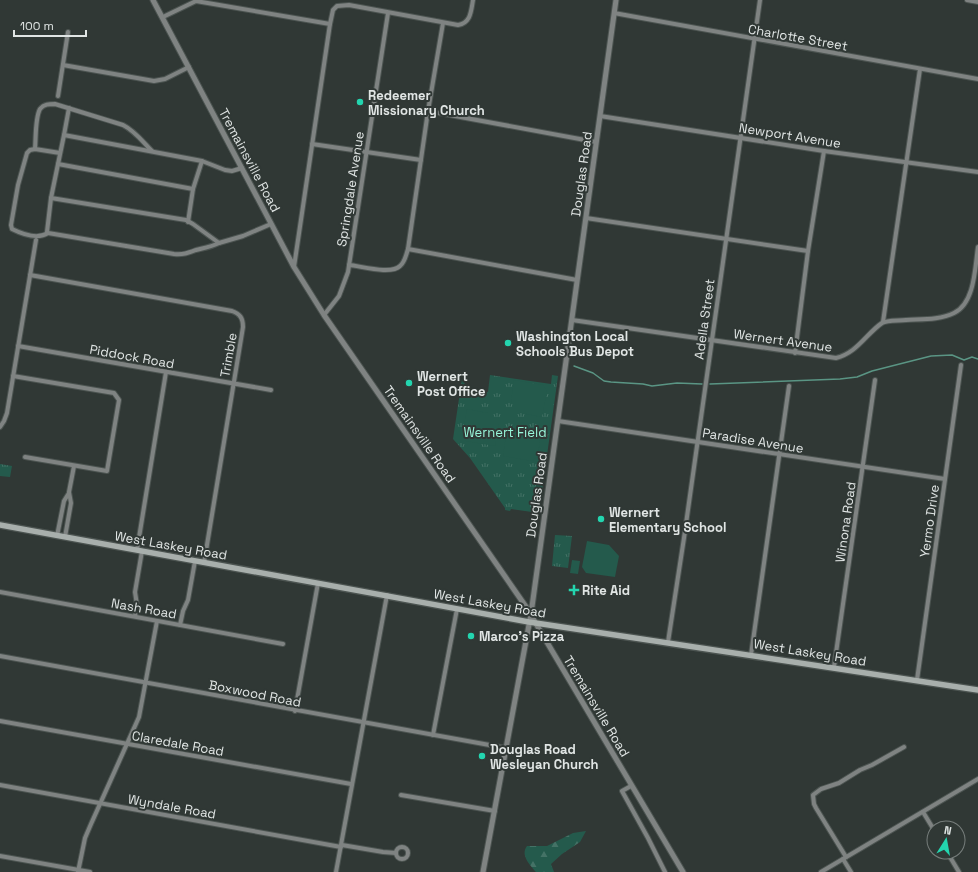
<svg xmlns="http://www.w3.org/2000/svg" width="978" height="872" font-family="'Space Grotesk',sans-serif">
<style>
.grass{fill:url(#grass-tufts)}
.forest{fill:url(#forest-firs)}
.pitch{fill:#245a4c}
.lines{fill:none;stroke-linecap:round;stroke-linejoin:round}
.stream{stroke:#5a9584;stroke-width:1.5}
.minor-casing{stroke:#4c5451;stroke-width:6}
.tertiary-casing{stroke:#4c5451;stroke-width:7}
.secondary-casing{stroke:#4c5451;stroke-width:8}
.minor{stroke:#7f8382;stroke-width:4}
.tertiary{stroke:#7f8382;stroke-width:5}
.secondary{stroke:#a8afac;stroke-width:5.5}
.poi-dot{fill:#23d5af;stroke:#303835;stroke-width:1.5}
.labels{text-anchor:middle;stroke-width:4;stroke-linejoin:round;paint-order:stroke}
.street-label{font-size:13px;fill:#e0e5e4;stroke:#303835}
.poi-label{font-size:13px;font-weight:bold;fill:#e0e5e4;stroke:#303835;text-anchor:start}
.park-label{font-size:13px;fill:#97f5d9;stroke:#303835}
</style>
<defs>
<pattern id="grass-tufts" width="24" height="20" patternUnits="userSpaceOnUse"><rect width="24" height="20" fill="#245a4c"/><path d="M3 7l-1-3M5 7V3M7 7l1-3M15 17l-1-3M17 17v-4M19 17l1-3" fill="none" stroke="#447266"/></pattern>
<pattern id="forest-firs" width="22" height="20" patternUnits="userSpaceOnUse"><rect width="22" height="20" fill="#245a4c"/><path d="M5 1l3.5 6h-7zM16 11l3.5 6h-7z" fill="#447266"/></pattern>
</defs>
<rect width="100%" height="100%" fill="#303835"/>
<g class="grass">
<path d="M463 372 466 373 464 387 488 392 490 375 551 384 552 375 558 376 539 513 511 509 510 511 505 510V508L470 458 453 439Z"/>
<path d="M0 464 12 466 10 477 0 476Z"/>
<path d="M555 535 572 536 568 568 552 566Z"/>
</g>
<path class="forest" d="M586 831 580 842 562 854 551 864 554 872H536C530 865 520 855 527 846H547L573 833Z"/>
<g class="pitch">
<path d="M514 380 543 385 547 391 542 417 521 413 511 402Z"/>
<path d="M467 409 488 413 499 424 495 446 466 441 462 435Z"/>
<path d="M520 427 541 431 538 456 532 461 503 456 506 435Z"/>
<path d="M587 541 609 545 619 556 615 577 586 573 582 567Z"/>
<path d="M572 560 580 561 578 574 570 573Z"/>
</g>
<g class="lines">
<g class="stream">
<path d="M574 366 593 373 604 381 611 382 643 384 652 386 677 383 702 384"/>
<path d="M710 384 840 379 857 377 872 371 931 356 952 355 964 360 972 357 978 359"/>
</g>
<g class="minor-casing">
<g id="minor">
<path d="M967 0 978 2"/>
<path d="M614 13 978 79"/>
<path d="M163 17 196 1 330 24"/>
<path d="M63 65 154 81 165 79 189 67"/>
<path d="M58 96 68 32"/>
<path d="M428 111 596 142"/>
<path d="M600 116 824 151 978 172"/>
<path d="M64 135 69 108"/>
<path d="M312 144 421 160"/>
<path d="M35 149C36 138 35 118 40 109 44 104 49 104 55 104L123 125C135 131 143 142 152 151"/>
<path d="M58 164 193 189"/>
<path d="M242 168 232 171 225 170 202 161 64 135 51 198 186 220 193 224 219 243 243 236 271 224"/>
<path d="M51 198 47 232 48 233 174 254C183 255 188 253 196 250 204 248 211 247 219 243"/>
<path d="M586 218 808 251"/>
<path d="M188 222 193 189 202 161"/>
<path d="M48 233C37 240 22 234 12 229L11 225 18 185 27 153 30 150 35 149 60 153"/>
<path d="M408 249 428 111 443 23"/>
<path d="M349 265C361 266 391 275 400 266 405 262 406 255 408 249L577 280"/>
<path d="M294 267 330 24 333 10 337 6 349 5 458 25C471 23 471 11 473 0"/>
<path d="M30 275 232 311C240 314 243 318 243 327L204 563"/>
<path d="M324 315 339 296 348 272 388 13"/>
<path d="M572 320 836 358C857 353 866 334 882 323 887 320 899 321 906 320 921 319 940 320 954 313 975 303 975 267 978 247"/>
<path d="M883 322 920 69"/>
<path d="M18 346 271 390"/>
<path d="M795 353 808 251 824 151"/>
<path d="M13 376 114 393 119 400 107 471 25 457"/>
<path d="M558 421 945 479"/>
<path d="M0 427 4 421 7 413 36 240"/>
<path d="M57 536 64 501 69 493"/>
<path d="M65 537 71 503 69 492 74 466"/>
<path d="M137 550 166 372"/>
<path d="M0 592 283 644"/>
<path d="M135 616 137 605 135 592 142 551"/>
<path d="M180 625 183 611 188 600 195 561"/>
<path d="M668 642 684 538 760 0"/>
<path d="M751 655 789 386"/>
<path d="M0 656 506 748"/>
<path d="M834 667 875 380"/>
<path d="M917 680 961 365"/>
<path d="M295 711 318 583"/>
<path d="M0 721 351 784"/>
<path d="M433 735 457 609"/>
<path d="M0 785 341 847"/>
<path d="M631 786 622 791 648 838 665 872"/>
<path d="M401 795 495 811"/>
<path d="M923 812 934 830"/>
<path d="M342 845 383 852 396 853"/>
<circle cx="402" cy="853" r="6"/>
<path d="M947 852 959 872"/>
<path d="M0 856 90 872"/>
<path d="M846 857 816 808 814 804 813 795 821 789 839 783 860 770 872 765 904 747"/>
<path d="M843 859 851 872"/>
<path d="M78 872 85 838 91 824 139 717 157 621"/>
<path d="M336 872 387 595"/>
<path d="M821 872 978 779"/>
</g>
</g>
<g class="tertiary-casing">
<g id="tertiary">
<path d="M153 0 294 267 324 315 531 614 535 622 683 872"/>
<path d="M483 872 531 614 616 0"/>
</g>
</g>
<g class="secondary-casing">
<path id="secondary" d="M0 525 529 622 978 690"/>
</g>
<use href="#minor" class="minor"/>
<use href="#tertiary" class="tertiary"/>
<use href="#secondary" class="secondary"/>
</g>
<g class="poi-dot">
<circle cx="360" cy="102" r="4"/>
<circle cx="508" cy="343" r="4"/>
<circle cx="409" cy="383" r="4"/>
<circle cx="601" cy="519" r="4"/>
<path d="M572 584h4v4h4v4h-4v4h-4v-4h-4v-4h4z"/>
<circle cx="471" cy="636" r="4"/>
<circle cx="482" cy="756" r="4"/>
</g>
<g class="labels">
<g class="street-label">
<text transform="translate(798 37) rotate(10)" y="5">Charlotte Street</text>
<text transform="translate(790 135) rotate(9)" y="5">Newport Avenue</text>
<text transform="translate(250 160) rotate(62)" y="5">Tremainsville Road</text>
<text transform="translate(581 174) rotate(-82)" y="5">Douglas Road</text>
<text transform="translate(350 189) rotate(-81)" y="5">Springdale Avenue</text>
<text transform="translate(704 319) rotate(-82)" y="5">Adella Street</text>
<text transform="translate(783 340) rotate(8)" y="5">Wernert Avenue</text>
<text transform="translate(228 355) rotate(-80)" y="5">Trimble</text>
<text transform="translate(132 356) rotate(10)" y="5">Piddock Road</text>
<text transform="translate(420 434) rotate(55)" y="5">Tremainsville Road</text>
<text transform="translate(753 440) rotate(9)" y="5">Paradise Avenue</text>
<text transform="translate(536 495) rotate(-82)" y="5">Douglas Road</text>
<text transform="translate(929 521) rotate(-82)" y="5">Yermo Drive</text>
<text transform="translate(845 522) rotate(-82)" y="5">Winona Road</text>
<text transform="translate(171 545) rotate(10)" y="5">West Laskey Road</text>
<text transform="translate(490 603) rotate(10)" y="5">West Laskey Road</text>
<text transform="translate(144 608) rotate(10)" y="5">Nash Road</text>
<text transform="translate(810 652) rotate(9)" y="5">West Laskey Road</text>
<text transform="translate(255 693) rotate(11)" y="5">Boxwood Road</text>
<text transform="translate(597 706) rotate(59)" y="5">Tremainsville Road</text>
<text transform="translate(178 743) rotate(10)" y="5">Claredale Road</text>
<text transform="translate(172 806) rotate(10)" y="5">Wyndale Road</text>
</g>
<g class="poi-label">
<text x="368" y="100">Redeemer<tspan x="368" dy="15">Missionary Church</tspan></text>
<text x="516" y="341">Washington Local<tspan x="516" dy="15">Schools Bus Depot</tspan></text>
<text x="417" y="381">Wernert<tspan x="417" dy="15">Post Office</tspan></text>
<text x="609" y="517">Wernert<tspan x="609" dy="15">Elementary School</tspan></text>
<text x="582" y="595">Rite Aid</text>
<text x="479" y="641">Marco's Pizza</text>
<text x="490" y="754">Douglas Road<tspan x="490" dy="15">Wesleyan Church</tspan></text>
</g>
<g class="park-label">
<text x="505" y="437">Wernert Field</text>
</g>
</g>
<g transform="translate(946 840) rotate(11)"><circle r="19" fill="#303835" stroke="#767d7b"/>
<path d="M0-3L7 15L0 10L-7 15Z" fill="#23d5af"/>
<text y="-6" font-size="11" font-weight="bold" text-anchor="middle" fill="#e0e5e4">N</text>
</g>
<path d="M14 30v6h72v-6" fill="none" stroke="#e0e5e4" stroke-width="2"/>
<text x="20" y="30" font-size="12" fill="#e0e5e4" stroke="#303835" stroke-width="3" paint-order="stroke">100 m</text>
</svg>
